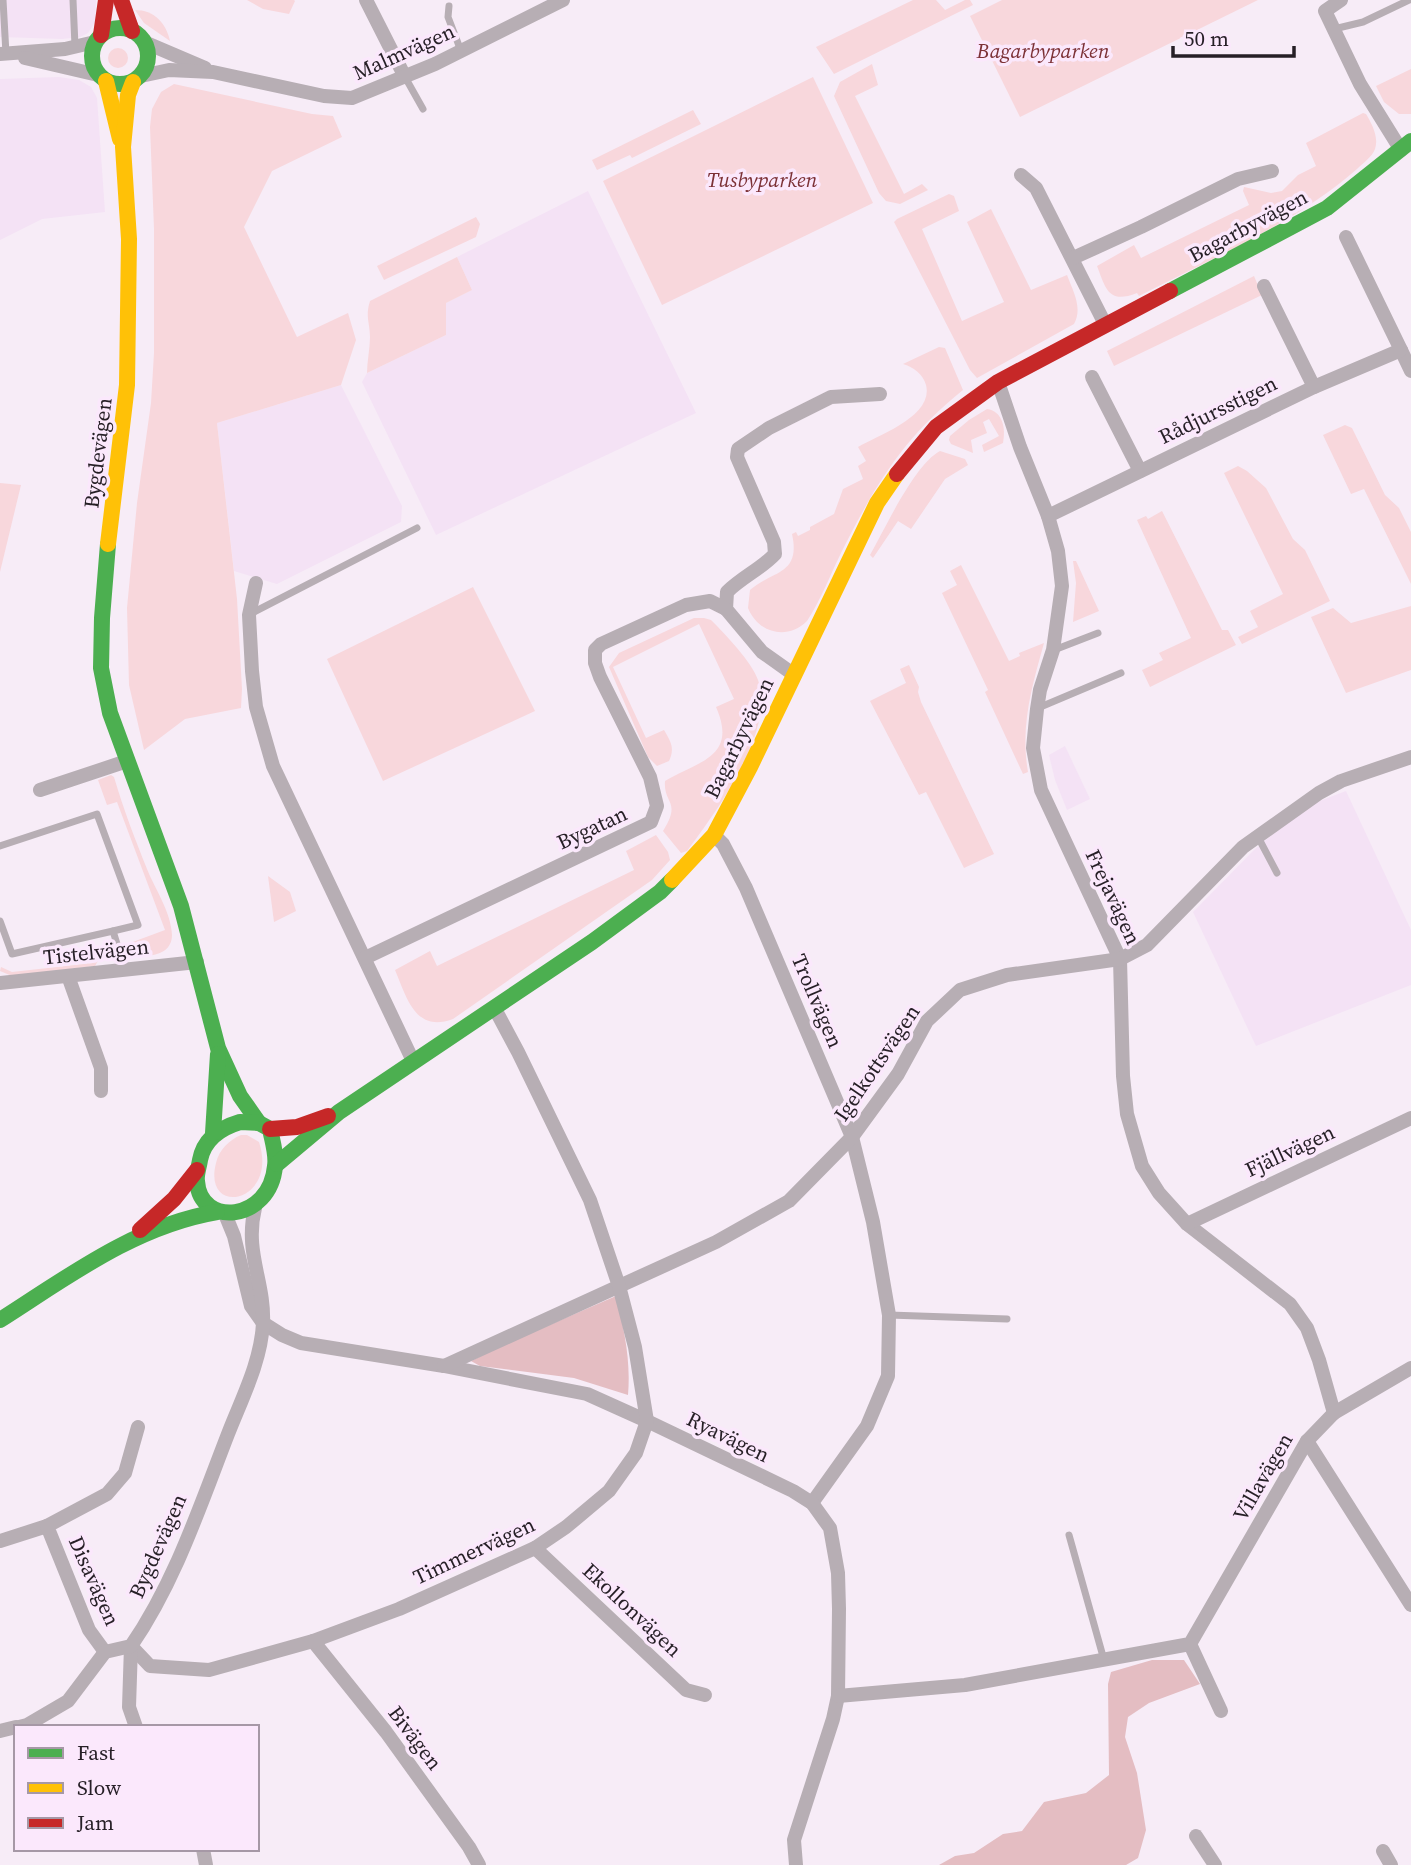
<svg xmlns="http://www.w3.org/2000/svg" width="1411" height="1865" font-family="'Source Serif 4',serif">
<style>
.built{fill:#f4e2f5}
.green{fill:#f8d7dc}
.forest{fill:#e4bdc2}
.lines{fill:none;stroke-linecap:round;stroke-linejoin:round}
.lane{stroke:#b7aeb4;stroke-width:7}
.street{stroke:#b7aeb4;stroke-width:14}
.fast{stroke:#4caf50;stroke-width:16}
.slow{stroke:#ffc107;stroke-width:16}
.jam{stroke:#c62828;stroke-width:16}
.labels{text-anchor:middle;stroke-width:7;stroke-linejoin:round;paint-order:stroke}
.park-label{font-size:21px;font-style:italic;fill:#7c3136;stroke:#fbe8fc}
.street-label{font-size:21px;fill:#261f26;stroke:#fbe8fc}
</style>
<rect width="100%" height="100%" fill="#f7ecf7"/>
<g class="built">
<path d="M0 0H96L95 22 88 33 80 37 62 39 0 37Z"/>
<path d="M59 77 79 80 91 87 97 98 105 212 42 219 0 240V79Z"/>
<path d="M588 191 696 413 436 535 362 382 367 373 446 335V303L472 290 457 257Z"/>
<path d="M341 385 402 506 401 522 277 584 234 571 217 423Z"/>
<path d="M1065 746 1090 799 1067 810 1055 780 1049 755Z"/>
<path d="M1346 791 1411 930V985L1256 1046 1193 912 1254 850 1280 828 1317 802Z"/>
</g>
<g class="green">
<path d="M247 0H294L295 1 289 14 263 9Z"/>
<path d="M913 0H936L945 10 965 0H970L973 5 834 74 816 47Z"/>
<path d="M1002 0H1258L1020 117 970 16Z"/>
<path d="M135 10C154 10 166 23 170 41L144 23Z"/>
<circle cx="118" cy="58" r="10"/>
<path d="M872 64 878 85 855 96 904 194 922 184 928 190 900 204 886 201 879 193 834 96 840 82Z"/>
<path d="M1411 69V114H1399L1384 102 1376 86Z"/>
<path d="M813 77 873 203 662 305 603 181Z"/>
<path d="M174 84 312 114 333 116 342 137 272 171 244 227 297 337 348 313 356 340 341 385 217 423 237 599 242 689 241 708 185 719 144 750 129 685 127 608 137 503 151 403 154 353V229L150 127 152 109 161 92Z"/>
<path d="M693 110 701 124 632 158 630 155 597 170 592 160Z"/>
<path d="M1363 113 1366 114C1372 124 1379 137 1375 149 1372 157 1363 163 1357 169 1294 224 1213 258 1139 296L1137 293C1109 304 1106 290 1097 266L1134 245 1141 258 1249 205 1243 191 1244 187 1271 193 1282 191 1298 175 1316 166 1306 143Z"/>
<path d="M949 194 954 196 959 211 922 229 962 321 1004 302 967 222 991 209 1031 290 1067 275C1073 291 1083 308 1074 324L977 378 970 370 894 222 897 219Z"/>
<path d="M476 217 480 224 476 237 384 280 377 266Z"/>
<path d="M457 257 472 290 446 303V335L367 373C367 361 370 349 370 337 370 322 365 317 370 301Z"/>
<path d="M1254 276 1262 295 1114 366 1107 351Z"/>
<path d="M939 347 945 348 963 390C903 438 875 485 841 553 830 575 821 600 807 621 787 641 758 633 748 608L750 590C773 570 801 575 792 534L796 532 798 536 810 530V527L834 514 843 489 863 479 858 466 866 461 858 447C879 435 934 416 926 385 923 374 913 367 903 364Z"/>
<path d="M987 409C1003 411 1006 429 1003 443L984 452 982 445 999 436 989 419 983 422 987 433 971 440 973 453 951 444 949 440 950 436 969 420Z"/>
<path d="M1345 425 1352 428 1385 495 1399 508 1411 532V584L1364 489 1351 494 1323 435Z"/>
<path d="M940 451 965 459 968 465 945 479 911 529 898 521 873 558 870 555C885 529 914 465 940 451Z"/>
<path d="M1238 466 1247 471 1266 488 1293 539 1305 550 1330 601 1242 644 1238 637 1258 627 1250 611 1283 594 1224 473Z"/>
<path d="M0 483 21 485 0 572Z"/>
<path d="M1162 511 1222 630H1228L1236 645 1150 687 1142 670 1163 660 1159 653 1191 638 1137 520 1146 516 1148 519Z"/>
<path d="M1073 561H1076L1099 611 1073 622 1076 583Z"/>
<path d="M961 565 1009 661 1020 656 1019 653 1044 643C1032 686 1020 726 1028 772L1023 774 985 692 988 690 942 593 957 585 950 571Z"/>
<path d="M473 587 535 711 383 781 327 659Z"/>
<path d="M1411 606V670L1346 693 1311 617 1333 608 1351 623Z"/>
<path d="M694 618H704L711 620C725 634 752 662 758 680 776 731 716 812 687 851L681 853 663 831C682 801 663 804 665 781 699 761 738 757 716 707L734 699 699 624 613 667 646 738 664 730C671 742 675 748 669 761L657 766 648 757 609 667 619 653Z"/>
<path d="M909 665 919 687 918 692 921 702 994 854 964 868 926 792 919 795 870 701 906 683 900 669Z"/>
<path d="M111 775 114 777C123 808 135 839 147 869 155 889 171 912 172 935 172 955 149 958 134 954L130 943 165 930 117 802 107 805 98 780Z"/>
<path d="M656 835 668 852 670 860 652 880 453 1019C415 1033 407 998 395 970L430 951 437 966 634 870 626 851Z"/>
<path d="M268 876 290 892 296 911 274 922Z"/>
<path d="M92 951 103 952 95 966 12 976 0 971 1 967 12 972 93 963Z"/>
<path d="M241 1135H247L259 1142C279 1203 202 1218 216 1163 219 1150 229 1140 241 1135Z"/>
</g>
<g class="forest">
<path d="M616 1296C624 1329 631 1360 628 1395L574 1378 480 1366 471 1361 499 1347Z"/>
<path d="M1152 1660H1184L1200 1684 1149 1703 1128 1717 1125 1737 1137 1773 1146 1830 1138 1858 1126 1865H939L955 1856 974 1853 1003 1834 1022 1831 1044 1802 1086 1793 1109 1775 1108 1684 1111 1672Z"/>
</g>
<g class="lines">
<g class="lane">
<path d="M3 0 6 54"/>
<path d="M73 0 75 46"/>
<path d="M449 6 448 17 461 51"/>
<path d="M1334 29 1363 22 1409 0"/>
<path d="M405 77 423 109"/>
<path d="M250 614 417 528"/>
<path d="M1054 650 1098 633"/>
<path d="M1038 708 1121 673"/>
<path d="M1258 837 1277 873"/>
<path d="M0 846 97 814 138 925 113 931"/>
<path d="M0 921 12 954 113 931 125 970"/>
<path d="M889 1315 1007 1319"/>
<path d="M1069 1535 1104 1660"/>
</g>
<g class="street">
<path d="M366 0 405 77"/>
<path d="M1341 0 1325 11 1360 84 1401 150"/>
<path d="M144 42 205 68"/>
<path d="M0 54 65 49 95 42"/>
<path d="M25 58 98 75"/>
<path d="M141 76 169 70 213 72 324 96 352 98 435 64 563 0"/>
<path d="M1021 175 1036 188 1105 324"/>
<path d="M1073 258 1141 227 1238 179 1272 171"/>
<path d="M1264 286 1314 387"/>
<path d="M1401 350 1411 371"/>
<path d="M1092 377 1140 471"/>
<path d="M998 382 1020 447 1048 516 1058 551 1062 586 1053 650 1040 690 1037 709 1033 748 1041 790 1120 959 1123 1076 1127 1114 1142 1166 1159 1193 1187 1224 1290 1304 1307 1328 1319 1360 1334 1413"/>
<path d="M1048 516 1314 387 1401 350 1346 237"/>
<path d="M256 583 249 615 252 671 256 707 273 766 413 1061"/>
<path d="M793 674 762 652 726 609 727 592C742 577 761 569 775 554L774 542 740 464 737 457 738 449 769 428 831 397 880 394"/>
<path d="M40 790 127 761"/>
<path d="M714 835 723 844 746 888 852 1137 873 1222 889 1315 888 1376 867 1426 812 1503"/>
<path d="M365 958 651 822 657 806 650 777 600 677 595 663V650L601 644 686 605 710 601 726 609"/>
<path d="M68 976 101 1068V1091"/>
<path d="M0 983 197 962"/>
<path d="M225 1214 234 1236 251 1306 263 1323 282 1335 301 1343 444 1366 587 1394 647 1421 793 1491 812 1503 830 1528 838 1573 839 1609 838 1696 833 1719 794 1840 796 1865"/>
<path d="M1187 1224 1411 1118"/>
<path d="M444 1366 716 1242 789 1201 852 1137 898 1074 927 1021 960 990 1007 975 1120 959 1147 945 1243 847 1319 793 1341 781 1411 757"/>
<path d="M1307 1441 1411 1605"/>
<path d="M0 1541 47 1526"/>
<path d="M535 1548 686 1690 705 1695"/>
<path d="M313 1641 386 1732 469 1847 479 1865"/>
<path d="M1190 1644 1221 1711"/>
<path d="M131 1646 150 1666 209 1670 313 1641 399 1609 535 1548 566 1527 609 1491 636 1453 647 1421 635 1347 619 1286 590 1200 518 1052 495 1009"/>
<path d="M131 1646 129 1707 136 1727"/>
<path d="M105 1652 89 1630 47 1526 107 1494 125 1473 138 1427"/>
<path d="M838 1696 965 1685 1190 1644 1307 1441 1334 1413 1411 1368"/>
<path d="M19 1727 27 1725 68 1701 105 1652 131 1646C175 1582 200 1506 228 1434 242 1398 261 1362 263 1323 265 1282 244 1252 255 1208"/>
<path d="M0 1731 16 1727"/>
<path d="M1196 1836 1215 1865"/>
<path d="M203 1849 206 1865"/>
<path d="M1383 1851 1391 1865"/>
</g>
<g class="fast">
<circle cx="120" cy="56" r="28"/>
<path d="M1170 291 1327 208 1411 141"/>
<path d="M108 544 102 618 101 668 110 713 181 906 218 1048 240 1096 259 1123"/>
<path d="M240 1122 259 1123 270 1129C272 1140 277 1155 275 1166 270 1222 200 1228 197 1181 196 1175 199 1167 200 1160 204 1139 220 1128 240 1122Z"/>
<path d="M213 1133 218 1054"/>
<path d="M277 1164 339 1112 592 942 660 892 672 880"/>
<path d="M0 1320C69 1276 135 1226 217 1212"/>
</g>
<g class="slow">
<path d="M106 81 120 139"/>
<path d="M108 544 127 385 129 239 123 147 128 95 133 82"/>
<path d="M672 880 714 835 750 767 877 503 897 474"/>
</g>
<g class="jam">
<path d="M121 0 132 31"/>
<path d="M101 35 106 0"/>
<path d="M897 474 936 427 998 382 1170 291"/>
<path d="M270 1129 297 1127 328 1116"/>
<path d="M140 1230 174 1199 197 1170"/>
</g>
</g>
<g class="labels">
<g class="park-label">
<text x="1043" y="58">Bagarbyparken</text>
<text x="762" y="187">Tusbyparken</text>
</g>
<g class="street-label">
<text transform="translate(404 52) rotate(-24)" y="7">Malmvägen</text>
<text transform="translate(1248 226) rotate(-28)" y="7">Bagarbyvägen</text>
<text transform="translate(1218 410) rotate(-26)" y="7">Rådjursstigen</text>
<text transform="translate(98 453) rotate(-83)" y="7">Bygdevägen</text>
<text transform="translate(739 738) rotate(-64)" y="7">Bagarbyvägen</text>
<text transform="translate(592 828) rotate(-25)" y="7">Bygatan</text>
<text transform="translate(1113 897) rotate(65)" y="7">Frejavägen</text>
<text transform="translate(96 952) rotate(-6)" y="7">Tistelvägen</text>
<text transform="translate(817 1001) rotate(67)" y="7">Trollvägen</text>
<text transform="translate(877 1063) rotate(-56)" y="7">Igelkottsvägen</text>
<text transform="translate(1290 1151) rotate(-25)" y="7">Fjällvägen</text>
<text transform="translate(728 1437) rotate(26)" y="7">Ryavägen</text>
<text transform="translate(1263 1477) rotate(-60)" y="7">Villavägen</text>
<text transform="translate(158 1546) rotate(-66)" y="7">Bygdevägen</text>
<text transform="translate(474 1551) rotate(-25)" y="7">Timmervägen</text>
<text transform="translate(94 1581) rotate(66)" y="7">Disavägen</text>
<text transform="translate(632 1610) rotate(43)" y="7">Ekollonvägen</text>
<text transform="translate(415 1738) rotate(53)" y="7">Bivägen</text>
</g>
</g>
<rect x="14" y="1725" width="245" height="126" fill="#fbe8fc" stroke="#a698a6" stroke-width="2"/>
<rect x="28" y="1748" width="35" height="10" fill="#4caf50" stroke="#a698a6" stroke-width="2"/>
<text x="77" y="1760" font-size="21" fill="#261f26">Fast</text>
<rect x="28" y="1783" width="35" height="10" fill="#ffc107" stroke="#a698a6" stroke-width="2"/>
<text x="77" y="1795" font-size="21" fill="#261f26">Slow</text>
<rect x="28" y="1818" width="35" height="10" fill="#c62828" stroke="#a698a6" stroke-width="2"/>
<text x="77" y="1830" font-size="21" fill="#261f26">Jam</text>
<path d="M1173 46v10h121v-10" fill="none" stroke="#261f26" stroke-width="3.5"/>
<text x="1184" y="46" font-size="21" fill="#261f26" stroke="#fbe8fc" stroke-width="5" paint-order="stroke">50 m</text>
</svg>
